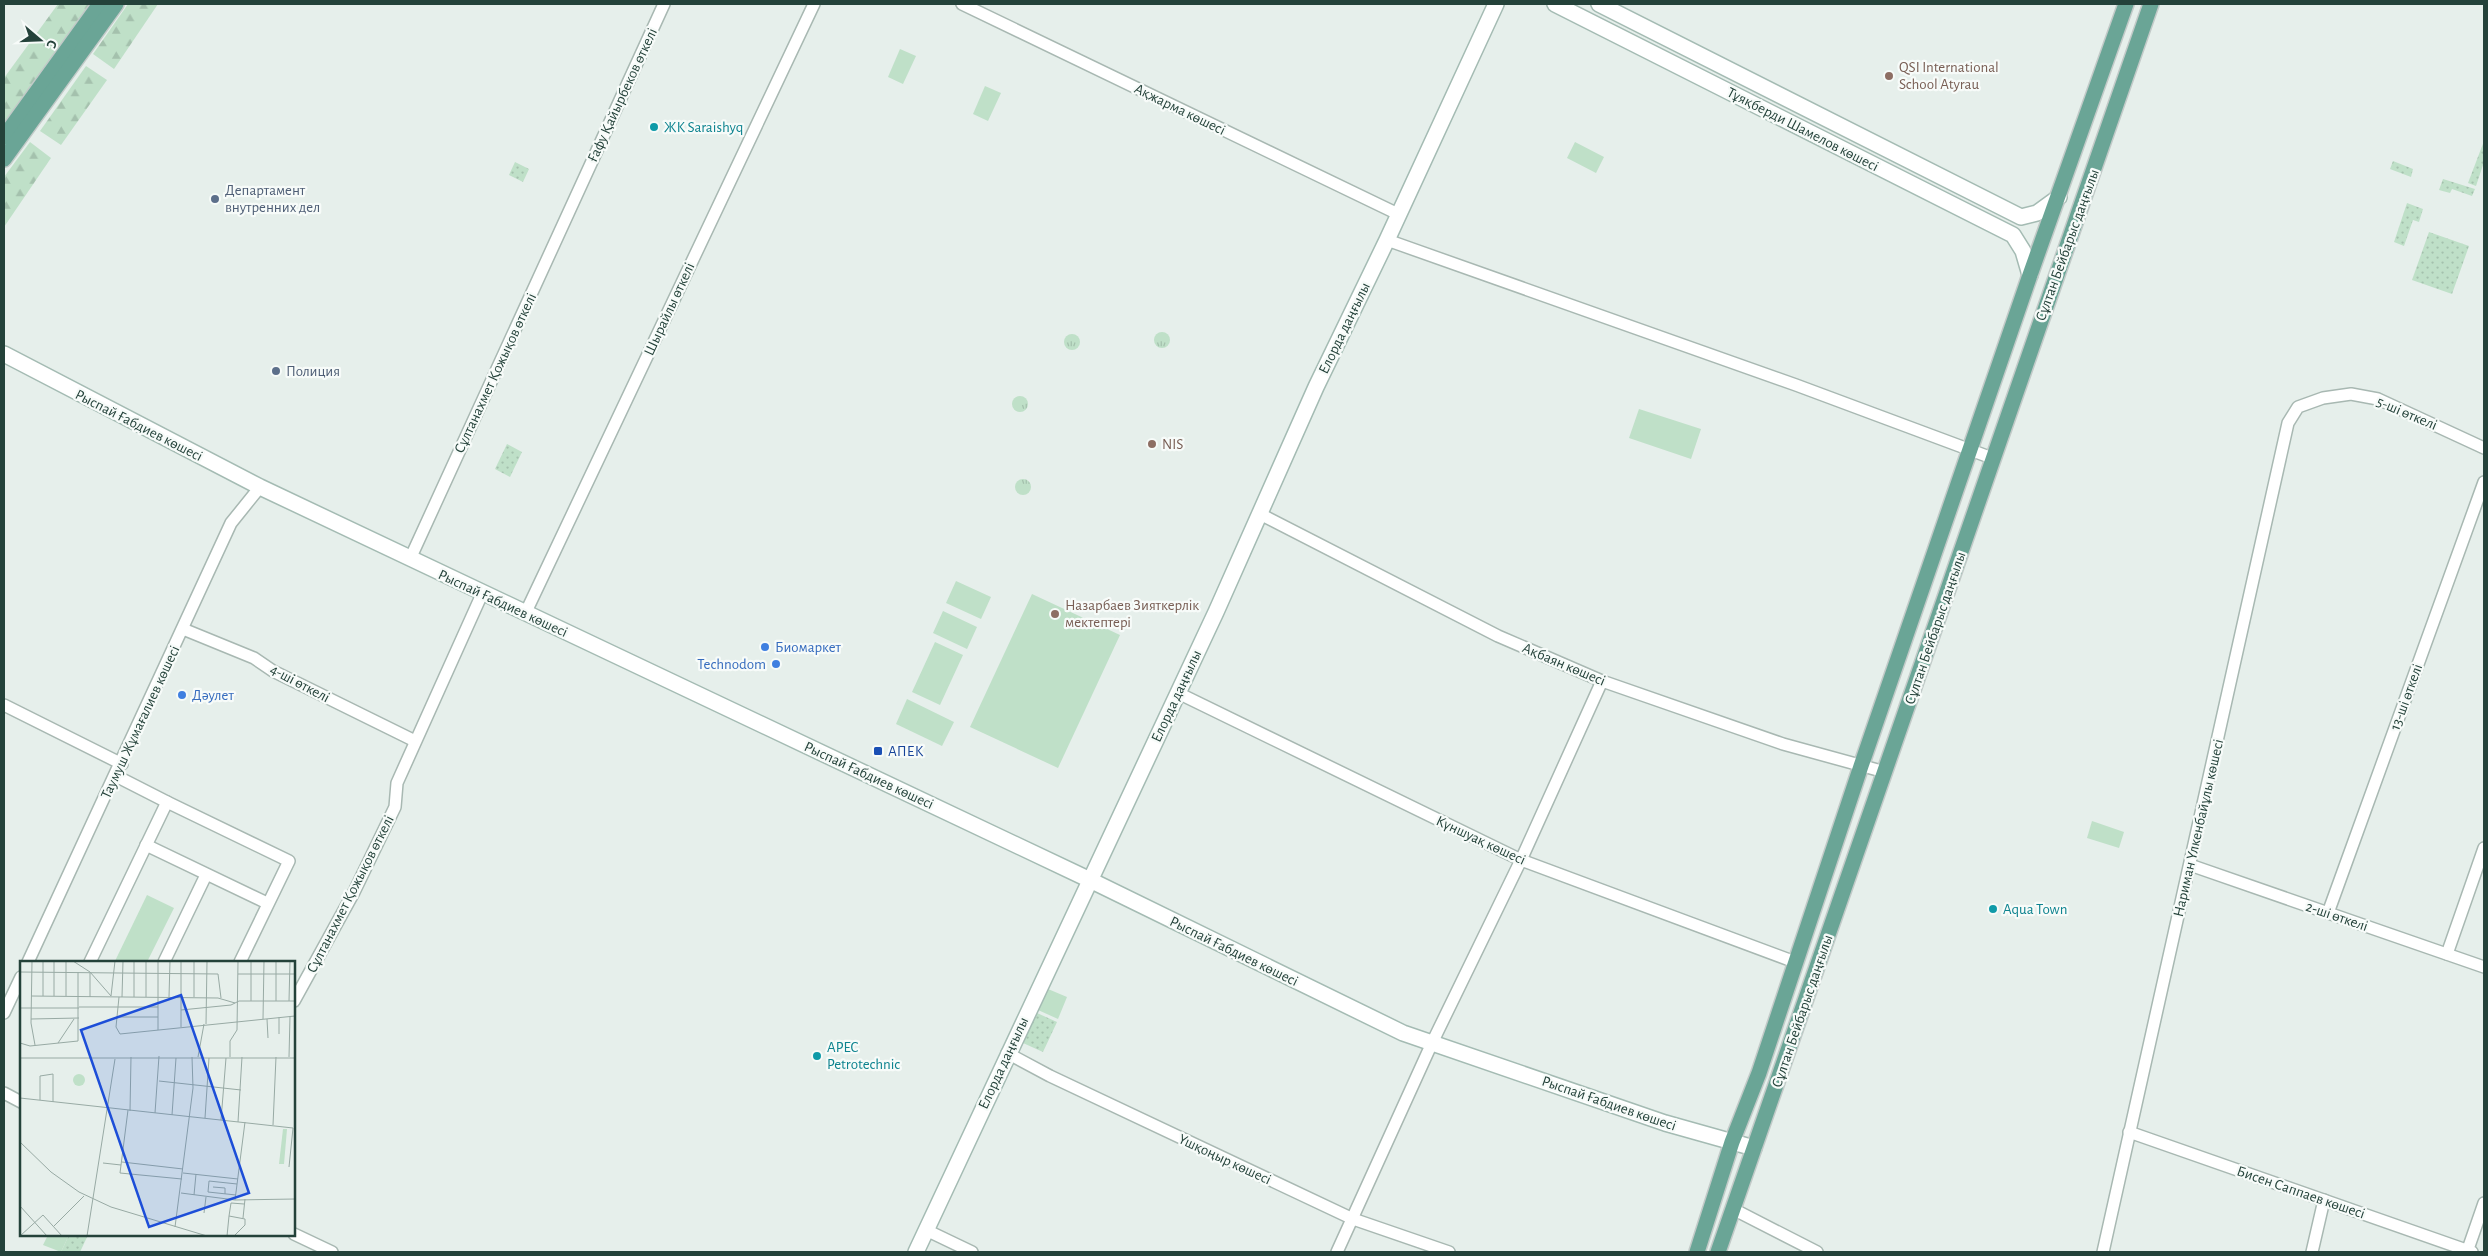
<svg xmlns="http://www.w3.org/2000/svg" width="2488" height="1256" font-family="'Alegreya Sans',sans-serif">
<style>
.grass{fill:url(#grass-tufts)}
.forest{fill:url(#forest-firs)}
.park{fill:url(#park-dots)}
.pitch{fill:#bfe0c8}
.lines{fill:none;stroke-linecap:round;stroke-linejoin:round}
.street-casing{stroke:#a8b8b2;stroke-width:14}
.secondary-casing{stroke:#a4bbb3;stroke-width:18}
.primary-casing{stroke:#c2cac8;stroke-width:18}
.street{stroke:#fff;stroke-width:11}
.secondary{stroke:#fff;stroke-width:15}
.primary{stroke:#6aa596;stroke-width:15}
.education-dot{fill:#8d6e63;stroke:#f7fbf9;stroke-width:2}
.culture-dot{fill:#0f9aa8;stroke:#f7fbf9;stroke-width:2}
.service-dot{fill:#5c6f8a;stroke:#f7fbf9;stroke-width:2}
.shop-dot{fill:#3f7fe0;stroke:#f7fbf9;stroke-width:2}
.transit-dot{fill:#1a4fb4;stroke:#f7fbf9;stroke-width:2}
.labels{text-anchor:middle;stroke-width:4.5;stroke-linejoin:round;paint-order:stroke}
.education-label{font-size:15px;fill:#785e54;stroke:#f7fbf9;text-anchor:start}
.street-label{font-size:15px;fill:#24423a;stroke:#f7fbf9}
.culture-label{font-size:15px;fill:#0d838f;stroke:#f7fbf9;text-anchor:start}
.service-label{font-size:15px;fill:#4e5e75;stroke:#f7fbf9;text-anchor:start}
.shop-label{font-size:15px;fill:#366cbe;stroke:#f7fbf9;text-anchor:start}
.transit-label{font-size:15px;fill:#164399;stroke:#f7fbf9;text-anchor:start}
.inset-road{fill:none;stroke:#98aaa4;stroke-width:1}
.view{fill:#1d4ed8;fill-opacity:0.15;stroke:#1d4ed8;stroke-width:2.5}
.inset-edge{fill:none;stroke:#24423a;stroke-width:2.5}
</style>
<defs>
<pattern id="grass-tufts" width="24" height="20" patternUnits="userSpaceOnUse" patternTransform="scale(1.25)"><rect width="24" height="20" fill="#bfe0c8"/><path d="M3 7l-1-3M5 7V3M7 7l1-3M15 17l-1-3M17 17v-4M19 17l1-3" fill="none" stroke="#a4c1ad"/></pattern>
<pattern id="forest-firs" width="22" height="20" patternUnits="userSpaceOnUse" patternTransform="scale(1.25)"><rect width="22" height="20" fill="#bfe0c8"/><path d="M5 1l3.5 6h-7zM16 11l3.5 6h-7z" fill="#a4c1ad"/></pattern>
<pattern id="park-dots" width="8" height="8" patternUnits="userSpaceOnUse" patternTransform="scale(1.25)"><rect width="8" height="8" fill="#bfe0c8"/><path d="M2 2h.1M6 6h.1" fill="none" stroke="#a4c1ad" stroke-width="1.8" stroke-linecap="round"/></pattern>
</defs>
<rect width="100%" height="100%" fill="#e6efeb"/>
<g class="grass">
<circle cx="1162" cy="340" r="8"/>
<circle cx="1072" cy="342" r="8"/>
<circle cx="1020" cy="404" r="8"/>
<circle cx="1023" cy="487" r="8"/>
</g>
<g class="forest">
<path d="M58 4H90L4 123V78Z"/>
<path d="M128 4H158L114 69 93 54Z"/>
<path d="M86 66 107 80 61 145 40 131Z"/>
<path d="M30 142 51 158 4 227V177Z"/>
</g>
<g class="park">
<path d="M2484 141V162L2476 186 2468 183Z"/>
<path d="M2393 161 2413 169 2411 177 2390 169Z"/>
<path d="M515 162 529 169 523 182 509 175Z"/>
<path d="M2443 179 2475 189 2472 196 2452 189 2450 193 2439 190Z"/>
<path d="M2407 203 2423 209 2419 222 2413 220 2404 246 2394 242Z"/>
<path d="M2429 232 2469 246 2452 294 2412 280Z"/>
<path d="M507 444 522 452 510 477 495 469Z"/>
<path d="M1037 1013 1057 1022 1043 1052 1023 1043Z"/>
<path d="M69 1235H88L80 1252H61Z"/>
</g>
<g class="pitch">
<path d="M900 49 916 56 903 84 888 77Z"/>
<path d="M985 86 1001 93 988 121 973 114Z"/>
<path d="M1575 142 1604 157 1596 173 1567 158Z"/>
<path d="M1639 409 1701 429 1691 459 1629 438Z"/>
<path d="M956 581 991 597 981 619 946 603Z"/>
<path d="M1032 594 1120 635 1058 768 970 727Z"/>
<path d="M943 611 977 627 967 649 933 633Z"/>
<path d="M935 642 963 655 940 705 912 692Z"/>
<path d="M907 699 954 722 942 746 896 724Z"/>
<path d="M2092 821 2124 832 2119 848 2087 838Z"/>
<path d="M147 895 174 908 147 962H118L115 961Z"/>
<path d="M1048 989 1067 997 1058 1019 1038 1010Z"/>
<path d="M48 1235H69L61 1252 43 1245Z"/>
</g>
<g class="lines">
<g class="street-casing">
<g id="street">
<path d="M962 4 1398 214"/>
<path d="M1387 240 1796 385 1992 458"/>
<path d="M1260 514 1498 636 1602 681 1783 744 1885 772"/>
<path d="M410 559 664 4"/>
<path d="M525 614 814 4"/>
<path d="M183 629 254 658 273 671 415 741"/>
<path d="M1178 693 1521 860 1795 962"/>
<path d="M4 705 122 764"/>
<path d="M116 776 167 802"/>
<path d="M146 845 267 903"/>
<path d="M2190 865 2484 967"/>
<path d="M2328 913 2484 482"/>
<path d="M2447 954 2484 848"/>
<path d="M28 962 231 523 260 487"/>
<path d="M90 962 167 802 289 861 240 962"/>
<path d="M164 962 206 875"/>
<path d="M294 1001 354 892 395 807 397 783 482 594"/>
<path d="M4 1013 21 977"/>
<path d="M1007 1053 1050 1076 1353 1219 1449 1252"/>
<path d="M4 1093 21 1102"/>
<path d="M2129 1132 2472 1252"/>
<path d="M1733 1209 1817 1252"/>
<path d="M926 1230 972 1252"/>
<path d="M294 1234 332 1252"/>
<path d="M1337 1252 1432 1043 1521 860 1602 681"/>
<path d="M2103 1252 2288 423 2298 407 2323 398 2351 394 2378 399 2484 448"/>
<path d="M2312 1252 2324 1200"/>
<path d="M2467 1252 2484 1203"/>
</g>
</g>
<g class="secondary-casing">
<g id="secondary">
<path d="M1555 4 2013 235 2023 251 2030 275"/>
<path d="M1599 4 2021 217 2037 213 2059 197"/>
<path d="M4 354 260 487 1088 879 1403 1033 1665 1123 1754 1148"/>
<path d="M916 1252 1216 612 1316 387 1387 240 1496 4"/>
</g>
</g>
<g class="primary-casing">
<g id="primary">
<path d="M4 137 100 4"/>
<path d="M4 159 116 4"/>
<path d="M1697 1252 1732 1142 1759 1073 1861 766 2030 275 2126 4"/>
<path d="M1718 1252 2151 4"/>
</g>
</g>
<use href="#street" class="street"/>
<use href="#secondary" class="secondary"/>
<use href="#primary" class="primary"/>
</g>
<g class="education-dot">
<circle cx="1889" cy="76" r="5"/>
<circle cx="1152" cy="444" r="5"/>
<circle cx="1055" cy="614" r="5"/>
</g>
<g class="culture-dot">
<circle cx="654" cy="127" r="5"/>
<circle cx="1993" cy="909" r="5"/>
<circle cx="817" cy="1056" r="5"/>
</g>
<g class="service-dot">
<circle cx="215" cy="199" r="5"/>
<circle cx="276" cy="371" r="5"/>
</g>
<g class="shop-dot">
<circle cx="765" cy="647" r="5"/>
<circle cx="776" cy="664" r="5"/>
<circle cx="182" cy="695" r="5"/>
</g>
<rect class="transit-dot" x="873" y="746" width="10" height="10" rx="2.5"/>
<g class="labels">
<g class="education-label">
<text x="1899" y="72">QSI International<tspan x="1899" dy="17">School Atyrau</tspan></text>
<text x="1162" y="449">NIS</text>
<text x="1065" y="610">Назарбаев Зияткерлік<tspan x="1065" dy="17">мектептері</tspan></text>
</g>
<g class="street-label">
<text transform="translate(622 95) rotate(-65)" y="5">Ғафу Қайырбеков өткелі</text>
<text transform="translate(1180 109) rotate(26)" y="5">Ақжарма көшесі</text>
<text transform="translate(1803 129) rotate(27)" y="5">Тұяқберди Шамелов көшесі</text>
<text transform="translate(2067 245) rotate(-70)" y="5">Сұлтан Бейбарыс даңғылы</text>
<text transform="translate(669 309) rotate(-65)" y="5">Шырайлы өткелі</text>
<text transform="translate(1344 328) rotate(-64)" y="5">Елорда даңғылы</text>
<text transform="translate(495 373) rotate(-65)" y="5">Сұлтанахмет Қожықов өткелі</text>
<text transform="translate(2407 413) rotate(23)" y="5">5-ші өткелі</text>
<text transform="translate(139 425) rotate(27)" y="5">Рыспай Ғабдиев көшесі</text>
<text transform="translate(503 603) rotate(25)" y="5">Рыспай Ғабдиев көшесі</text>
<text transform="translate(1935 628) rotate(-71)" y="5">Сұлтан Бейбарыс даңғылы</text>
<text transform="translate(1564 664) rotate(23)" y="5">Ақбаян көшесі</text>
<text transform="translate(300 683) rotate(28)" y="5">4-ші өткелі</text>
<text transform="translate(1176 696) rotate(-65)" y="5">Елорда даңғылы</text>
<text transform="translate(2406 697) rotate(-70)" y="5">13-ші өткелі</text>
<text transform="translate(140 722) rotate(-65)" y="5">Таумуш Жұмағалиев көшесі</text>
<text transform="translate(869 775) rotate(25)" y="5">Рыспай Ғабдиев көшесі</text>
<text transform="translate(2198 828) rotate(-77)" y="5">Нариман Үлкенбайұлы көшесі</text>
<text transform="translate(1481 840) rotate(25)" y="5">Күншуақ көшесі</text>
<text transform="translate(350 894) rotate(-63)" y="5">Сұлтанахмет Қожықов өткелі</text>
<text transform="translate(2337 916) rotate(19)" y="5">2-ші өткелі</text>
<text transform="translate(1234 951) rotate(26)" y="5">Рыспай Ғабдиев көшесі</text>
<text transform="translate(1802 1011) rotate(-71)" y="5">Сұлтан Бейбарыс даңғылы</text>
<text transform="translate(1003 1063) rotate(-65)" y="5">Елорда даңғылы</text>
<text transform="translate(1609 1103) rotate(19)" y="5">Рыспай Ғабдиев көшесі</text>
<text transform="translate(1225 1159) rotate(25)" y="5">Үшқоңыр көшесі</text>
<text transform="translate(2301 1192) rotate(19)" y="5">Бисен Саппаев көшесі</text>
</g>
<g class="culture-label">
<text x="664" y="132">ЖК Saraishyq</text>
<text x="2003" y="914">Aqua Town</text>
<text x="827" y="1052">APEC<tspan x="827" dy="17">Petrotechnic</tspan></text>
</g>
<g class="service-label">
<text x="225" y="195">Департамент<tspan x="225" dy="17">внутренних дел</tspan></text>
<text x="286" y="376">Полиция</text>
</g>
<g class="shop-label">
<text x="775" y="652">Биомаркет</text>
<text x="766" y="669" text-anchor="end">Technodom</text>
<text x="192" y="700">Дәулет</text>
</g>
<g class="transit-label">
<text x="888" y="756">АПЕК</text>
</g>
</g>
<g transform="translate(20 961)">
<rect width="275" height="275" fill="#e6efeb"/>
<path d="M263 168H267L264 203H259Z" fill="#bfe0c8"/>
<path d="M53 119a6 6 0 1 1 12 0a6 6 0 1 1-12 0Z" fill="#bfe0c8"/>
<path class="inset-road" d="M12 0 11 62 15 84M53 0 70 11 91 35M0 11 198 13 201 37M70 12V36M218 13H275M11 35 198 37 215 42M23 35V0M34 35V0M46 35V0M91 35 95 0M99 36 96 66 100 73 275 55M102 36 103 0M114 36V0M126 36V0M149 36 150 0M174 36V0M231 40V0M256 40V0M269 40 270 0M59 46H138M0 47H59M161 49 211 44 219 40H275M97 56H138M11 58 59 57M243 58 244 0M247 58 248 77M186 63 187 0M161 66V0M138 69V0M259 73V56M0 82 10 85 58 80V11M38 82 54 58M178 96 184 63M210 96V80L217 69 218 0M269 96 270 55M0 97H275M139 120 221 129M0 137 273 167 269 206M20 139V115L33 113V141M108 149 100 212 162 218M110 150 111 96M135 152 139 95M152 154 156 97M185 157 189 97M201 159 206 97M218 161 222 96M253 164 256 96M0 181 31 211 59 231 91 246 187 275M102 201 163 208M83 202 101 204M163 212 218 218M193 226 205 227V233M161 232 215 239 275 238M174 234 176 213M216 234 188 231 189 220 217 223M215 239 225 161M0 245 27 275M184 252 186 236M209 255 211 242 224 243M223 257 225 238M34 265 64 235M155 266 173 127 172 96M0 275 23 254 42 275M67 275 95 98M207 275 209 255 225 258V264L214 275"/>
<path class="view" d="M161 34 229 232 129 266 61 69Z"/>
<rect width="275" height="275" class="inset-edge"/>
</g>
<rect width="2488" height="1256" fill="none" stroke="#24423a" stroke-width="10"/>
<g transform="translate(40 40) rotate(109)" stroke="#f7fbf9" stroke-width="4" paint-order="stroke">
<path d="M0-4L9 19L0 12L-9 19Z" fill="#24423a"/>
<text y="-8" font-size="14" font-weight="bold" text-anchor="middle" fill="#24423a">С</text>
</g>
</svg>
